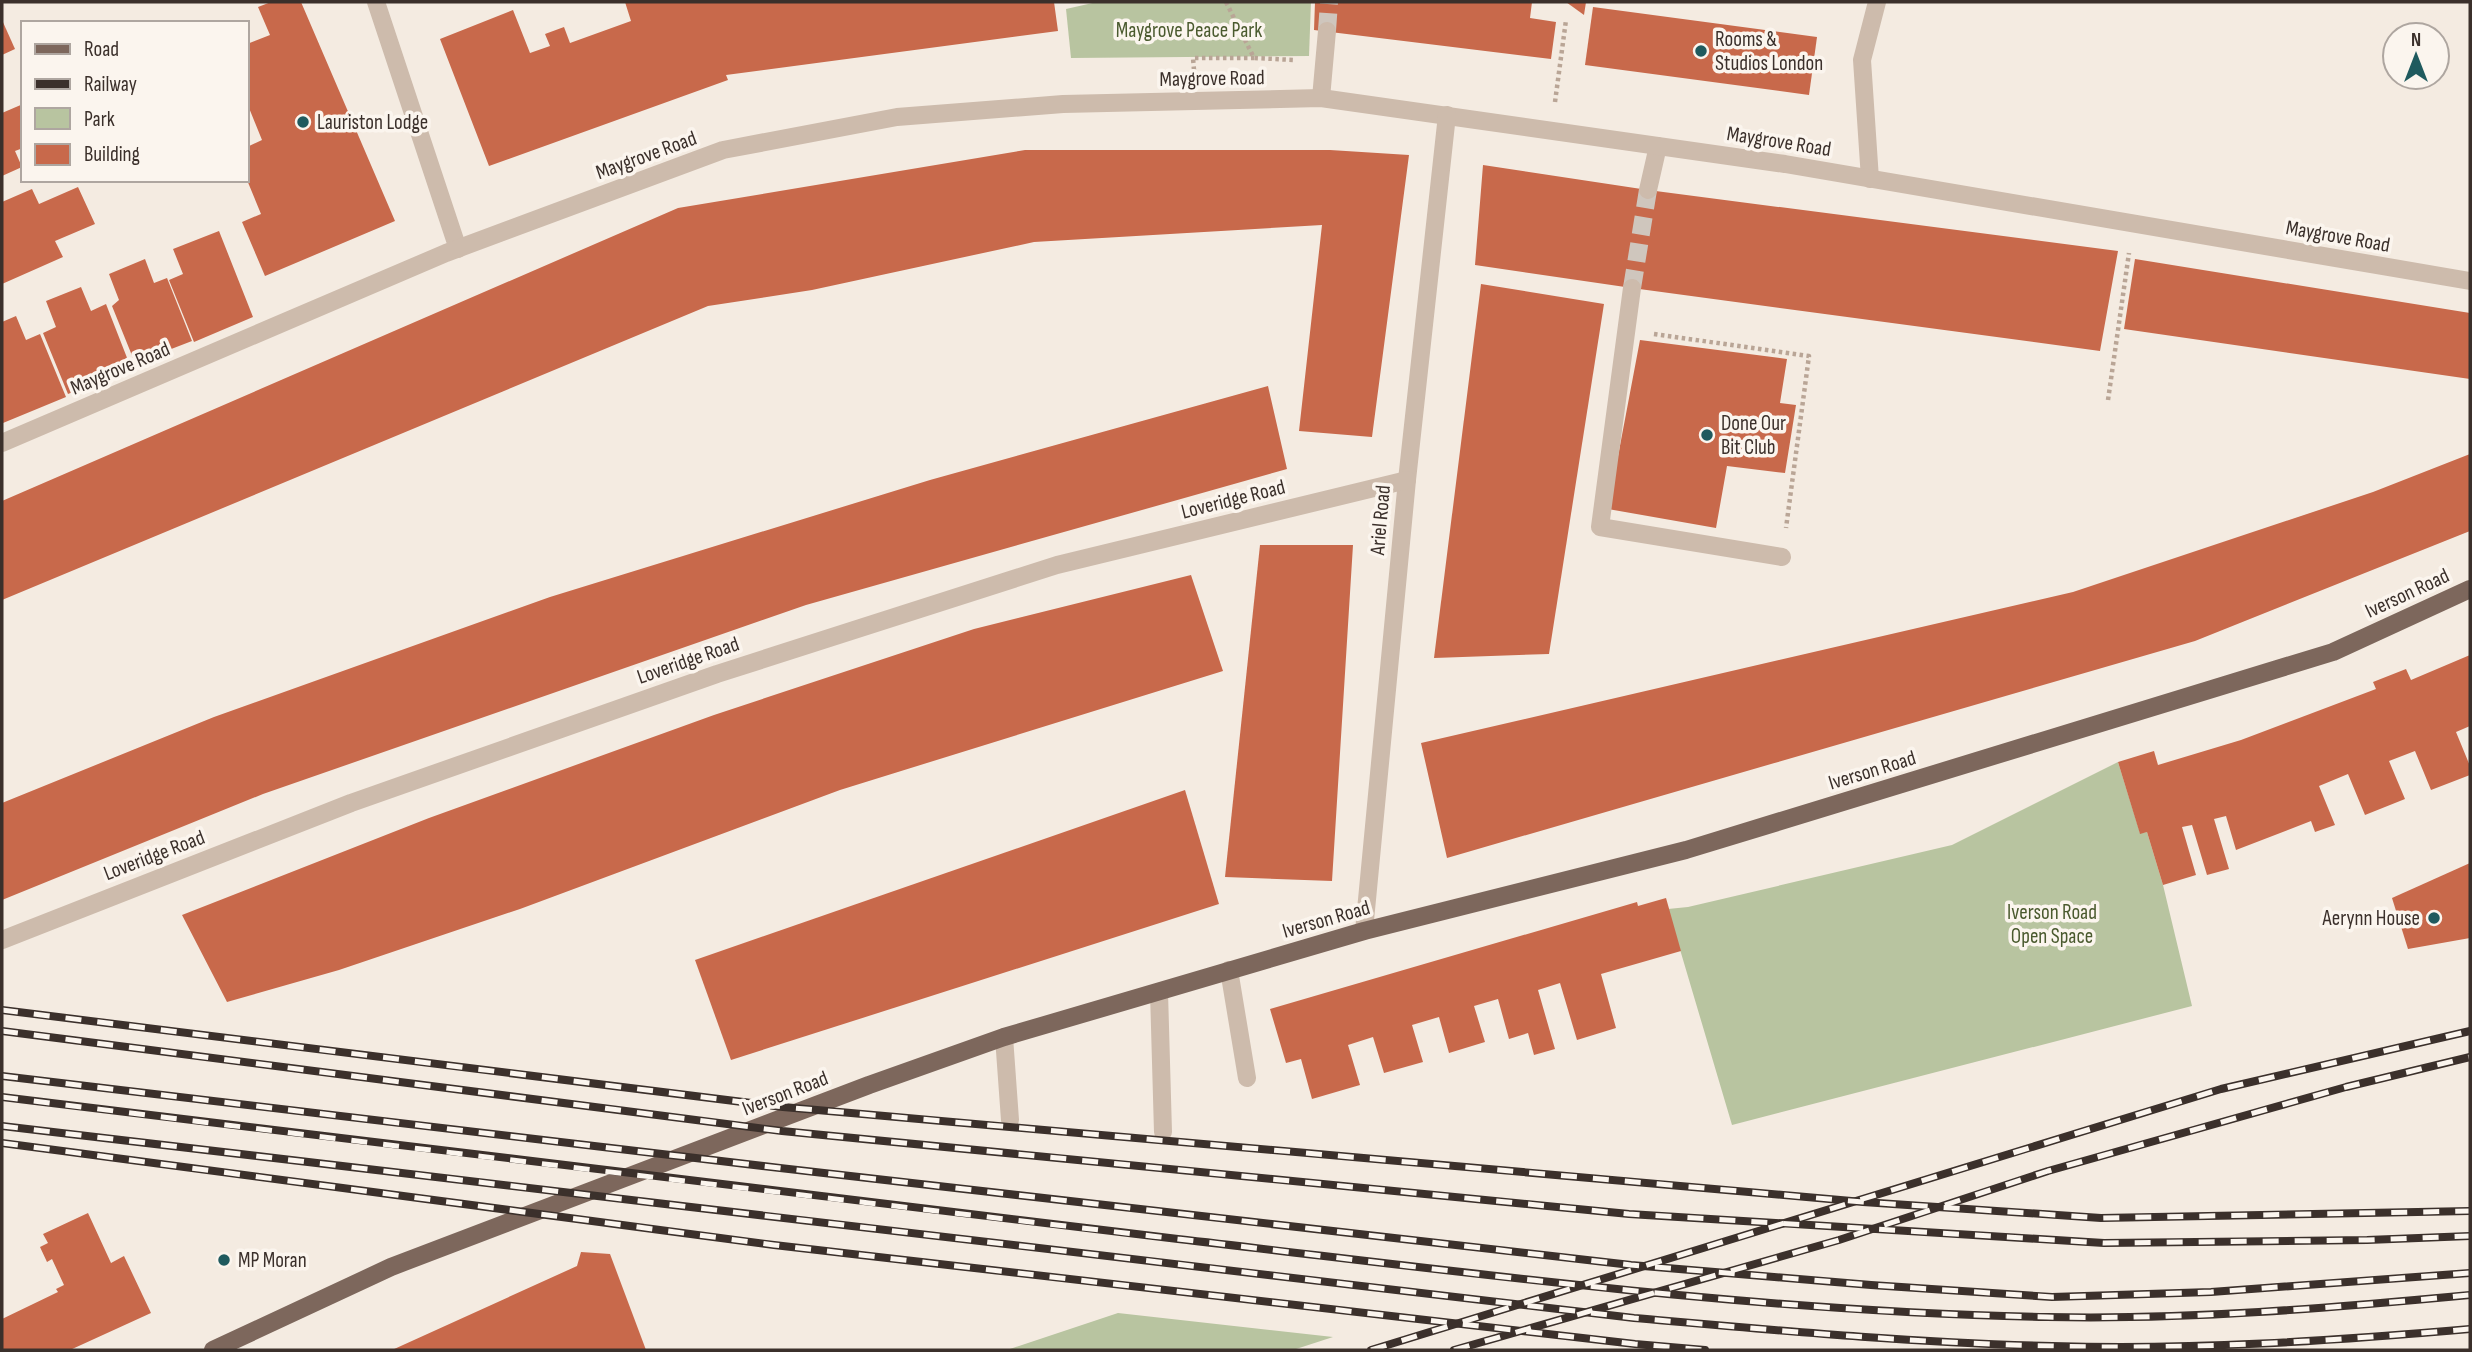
<svg xmlns="http://www.w3.org/2000/svg" width="2472" height="1352" font-family="'Sofia Sans Condensed',sans-serif">
<style>
.green{fill:#b8c4a0}
.building{fill:#c8694b}
.lines{fill:none;stroke-linecap:round;stroke-linejoin:round}
.minor-tunnel{stroke:#cfc6bd;stroke-width:18;stroke-dasharray:18 9;stroke-linecap:butt}
.path{stroke:#b9a596;stroke-width:4.5;stroke-dasharray:3.5 3.5;stroke-linecap:butt}
.minor{stroke:#cdbbac;stroke-width:18}
.major{stroke:#7d675c;stroke-width:18}
.rail-casing{stroke:#3b302b;stroke-width:8}
.rail{stroke:#fbf5ee;stroke-width:5;stroke-dasharray:16;stroke-linecap:butt}
.poi-dot{fill:#1f5a5e;stroke:#fbf5ee;stroke-width:2.5}
.labels{text-anchor:middle;stroke-width:7;stroke-linejoin:round;paint-order:stroke}
.park-label{font-size:21px;fill:#4a5a2e;stroke:#fbf5ee}
.poi-label{font-size:21px;fill:#3b302b;stroke:#fbf5ee;text-anchor:start}
.street-label{font-size:21px;fill:#3b302b;stroke:#fbf5ee}
</style>
<rect width="100%" height="100%" fill="#f4ebe1"/>
<g class="green">
<path d="M1097 2H1311L1309 56 1071 58 1066 9Z"/>
<path d="M2118 762 2140 833 2147 832 2163 885 2192 1006 1732 1125 1668 909 1688 907 1952 845Z"/>
<path d="M1118 1313 1333 1337 1293 1350H1007Z"/>
</g>
<g class="building">
<path d="M271 2H301L395 221 265 276 242 222 261 214 247 180V147L262 140 247 103V44L270 35 258 7Z"/>
<path d="M625 2H1054L1058 31 726 75 728 80 489 166 440 39 513 10 530 53 550 46 545 34 564 27 570 43 631 21Z"/>
<path d="M1315 2H1532L1530 18 1556 22 1551 59 1314 30Z"/>
<path d="M1566 2H1586L1584 15Z"/>
<path d="M1593 7 1817 37 1809 95 1585 65Z"/>
<path d="M2 20 15 49 2 55Z"/>
<path d="M23 104V148L15 151 22 167 2 176V113Z"/>
<path d="M1025 150H1330L1409 155 1372 437 1299 431 1322 225 1034 242 812 290 708 306 2 600V501L678 208Z"/>
<path d="M1483 165 1648 190 2118 251 2100 351 1632 288 1475 265Z"/>
<path d="M78 187 95 224 55 241 63 257 2 284V202L32 189 39 204Z"/>
<path d="M219 231 253 317 194 342 169 280 183 274 173 249Z"/>
<path d="M145 259 154 283 167 278 192 341 135 363 112 306 119 300 109 274Z"/>
<path d="M2135 259 2470 313V379L2124 329Z"/>
<path d="M1481 284 1604 304 1549 654 1434 658Z"/>
<path d="M81 287 91 311 106 304 131 368 68 394 43 333 56 327 46 301Z"/>
<path d="M16 316 26 340 40 334 66 397 3 423 2 322Z"/>
<path d="M1640 340 1787 359 1780 403 1796 405 1785 473 1727 466 1716 528 1608 509Z"/>
<path d="M1268 386 1287 469 806 605 263 794 2 900V803L214 717 550 597 930 480Z"/>
<path d="M2470 454V531L2195 641 1447 858 1421 743 2073 592 2373 492Z"/>
<path d="M1260 545H1353L1332 881 1225 877Z"/>
<path d="M1191 575 1223 671 840 790 520 909 339 970 227 1002 182 915 429 818 714 715 974 629Z"/>
<path d="M2470 655V726L2456 732 2470 766V775L2431 790 2415 751 2389 761 2405 799 2365 815 2348 774 2319 786 2335 825 2315 832 2311 821 2236 850 2226 816 2214 819 2229 869 2207 875 2192 825 2182 827 2196 875 2163 885 2147 832 2140 834 2118 762 2154 751 2158 765 2241 740 2376 689 2373 682 2406 669 2411 680Z"/>
<path d="M1185 790 1219 904 731 1060 695 960Z"/>
<path d="M2470 863V938L2408 949 2392 898Z"/>
<path d="M1666 898 1681 951 1601 974 1616 1028 1577 1040 1560 983 1538 990 1555 1049 1534 1055 1528 1033 1509 1039 1498 999 1474 1006 1485 1042 1449 1053 1439 1017 1412 1025 1423 1062 1384 1073 1373 1037 1348 1045 1360 1085 1312 1099 1301 1059 1286 1063 1270 1009 1637 902 1638 906Z"/>
<path d="M88 1213 111 1263 124 1256 151 1313 70 1350H2V1319L58 1292 56 1289 64 1285 52 1259 47 1262 40 1247 48 1243 43 1234Z"/>
<path d="M581 1252 610 1254 646 1350H392L577 1266Z"/>
</g>
<g class="lines">
<g class="minor-tunnel">
<path d="M1327 31 1329 2"/>
<path d="M1632 288 1648 190"/>
</g>
<g class="path">
<path d="M1226 2 1254 58 1295 60"/>
<path d="M1194 70 1193 58H1254"/>
<path d="M1555 102 1566 20"/>
<path d="M1654 334 1809 356 1786 528"/>
<path d="M2108 400 2129 253"/>
</g>
<g class="minor">
<path d="M376 2 458 249"/>
<path d="M1321 98 1327 31"/>
<path d="M1870 179 1862 60 1877 2"/>
<path d="M1648 190 1658 146"/>
<path d="M1632 288 1600 527 1782 557"/>
<path d="M2 443 446 253 723 150 897 117 1063 104 1321 98 1785 164 2470 281"/>
<path d="M1364 931 1407 480 1447 115"/>
<path d="M2 940 351 803 717 674 1057 565 1407 480"/>
<path d="M1229 970 1247 1078"/>
<path d="M1159 992 1163 1132"/>
<path d="M1004 1037 1010 1120"/>
</g>
<path class="major" d="M213 1350 391 1267 869 1085 1004 1037 1364 931 1686 850 2333 652 2470 589"/>
<g class="rail-casing">
<g id="rail">
<path d="M2 1010 783 1107 1863 1202 2101 1218 2470 1211"/>
<path d="M2 1031 782 1131 1629 1214 2104 1243 2367 1240 2470 1236"/>
<path d="M2 1076 780 1168 1631 1265 1871 1285 2052 1297 2211 1292 2470 1273"/>
<path d="M2 1097C394 1146 786 1194 1178 1239 1467 1272 1756 1312 2047 1317 2188 1320 2330 1308 2470 1295"/>
<path d="M2 1126 1634 1318C1773 1330 1912 1343 2052 1346 2192 1350 2331 1341 2470 1329"/>
<path d="M2 1143 774 1245 1635 1344 1705 1350"/>
<path d="M1371 1350 2221 1089 2470 1031"/>
<path d="M1454 1350 1839 1240 2048 1171 2346 1087 2470 1057"/>
</g>
</g>
<use href="#rail" class="rail"/>
</g>
<g class="poi-dot">
<circle cx="1701" cy="51" r="7"/>
<circle cx="303" cy="122" r="7"/>
<circle cx="1707" cy="435" r="7"/>
<circle cx="2434" cy="918" r="7"/>
<circle cx="224" cy="1260" r="7"/>
</g>
<g class="labels">
<g class="park-label">
<text x="1189" y="37">Maygrove Peace Park</text>
<text x="2052" y="919">Iverson Road<tspan x="2052" dy="24">Open Space</tspan></text>
</g>
<g class="poi-label">
<text x="1715" y="46">Rooms &amp;<tspan x="1715" dy="24">Studios London</tspan></text>
<text x="317" y="129">Lauriston Lodge</text>
<text x="1721" y="430">Done Our<tspan x="1721" dy="24">Bit Club</tspan></text>
<text x="2420" y="925" text-anchor="end">Aerynn House</text>
<text x="238" y="1267">MP Moran</text>
</g>
<g class="street-label">
<text transform="translate(1212 78) rotate(-1)" y="7">Maygrove Road</text>
<text transform="translate(1779 141) rotate(9)" y="7">Maygrove Road</text>
<text transform="translate(646 155) rotate(-20)" y="7">Maygrove Road</text>
<text transform="translate(2338 236) rotate(10)" y="7">Maygrove Road</text>
<text transform="translate(120 368) rotate(-23)" y="7">Maygrove Road</text>
<text transform="translate(1233 499) rotate(-14)" y="7">Loveridge Road</text>
<text transform="translate(1380 520) rotate(-85)" y="7">Ariel Road</text>
<text transform="translate(2407 593) rotate(-25)" y="7">Iverson Road</text>
<text transform="translate(688 660) rotate(-19)" y="7">Loveridge Road</text>
<text transform="translate(1872 770) rotate(-17)" y="7">Iverson Road</text>
<text transform="translate(154 855) rotate(-21)" y="7">Loveridge Road</text>
<text transform="translate(1326 919) rotate(-16)" y="7">Iverson Road</text>
<text transform="translate(785 1093) rotate(-21)" y="7">Iverson Road</text>
</g>
</g>
<rect width="2472" height="1352" fill="none" stroke="#3b302b" stroke-width="7"/>
<rect x="21" y="21" width="228" height="161" fill="#fbf5ee" stroke="#aea6a0" stroke-width="2"/>
<rect x="35" y="44" width="35" height="10" fill="#7d675c" stroke="#aea6a0" stroke-width="2"/>
<text x="84" y="56" font-size="21" fill="#3b302b">Road</text>
<rect x="35" y="79" width="35" height="10" fill="#3b302b" stroke="#aea6a0" stroke-width="2"/>
<text x="84" y="91" font-size="21" fill="#3b302b">Railway</text>
<rect x="35" y="108" width="35" height="21" fill="#b8c4a0" stroke="#aea6a0" stroke-width="2"/>
<text x="84" y="126" font-size="21" fill="#3b302b">Park</text>
<rect x="35" y="144" width="35" height="21" fill="#c8694b" stroke="#aea6a0" stroke-width="2"/>
<text x="84" y="161" font-size="21" fill="#3b302b">Building</text>
<g transform="translate(2416 56)"><circle r="33" fill="#fbf5ee" stroke="#aea6a0" stroke-width="2"/>
<path d="M0-5L12 26L0 18L-12 26Z" fill="#1f5a5e"/>
<text y="-10" font-size="19" font-weight="bold" text-anchor="middle" fill="#3b302b">N</text>
</g>
</svg>
